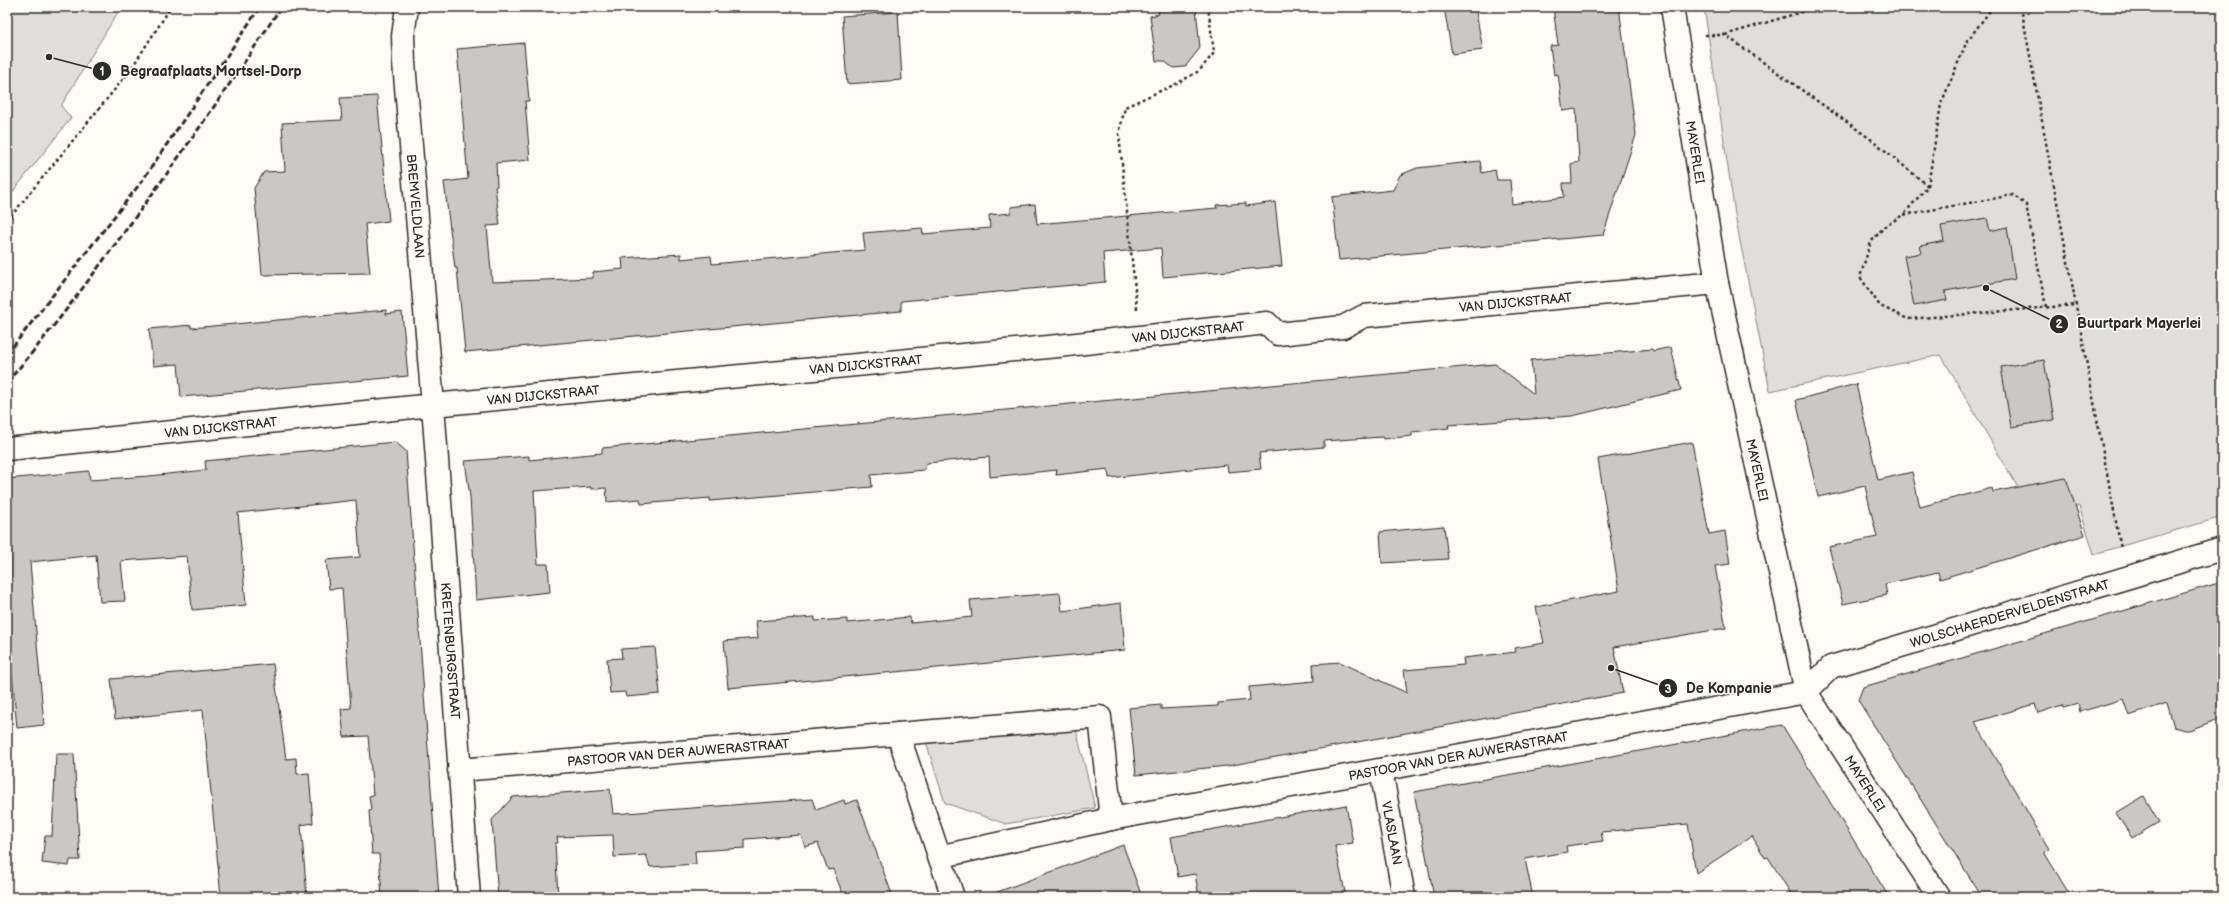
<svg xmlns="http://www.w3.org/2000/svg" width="2229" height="904" font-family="'Balsamiq Sans',sans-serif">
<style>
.green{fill:#dfdeda;stroke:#858482}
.building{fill:#c9c8c4;stroke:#2b2b2b}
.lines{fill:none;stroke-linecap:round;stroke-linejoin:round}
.minor-casing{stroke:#2b2b2b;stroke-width:25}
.path{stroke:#2b2b2b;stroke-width:2.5;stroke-dasharray:3 3;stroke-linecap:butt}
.minor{stroke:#fdfcf7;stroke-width:22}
.rail{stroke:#2b2b2b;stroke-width:3;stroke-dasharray:6 3;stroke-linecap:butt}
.labels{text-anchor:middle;stroke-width:3.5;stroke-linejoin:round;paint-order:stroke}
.street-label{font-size:13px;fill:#2b2b2b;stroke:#fdfcf7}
.leader{fill:none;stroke:#2b2b2b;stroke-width:1.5}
.callout-dot{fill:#2b2b2b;stroke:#fdfcf7;stroke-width:1.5}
.mark-label{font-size:12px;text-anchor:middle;font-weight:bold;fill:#fff}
.callout-label{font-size:14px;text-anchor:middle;font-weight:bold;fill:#2b2b2b;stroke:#fdfcf7;stroke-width:3.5;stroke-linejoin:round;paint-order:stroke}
</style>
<rect width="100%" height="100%" fill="#fdfcf7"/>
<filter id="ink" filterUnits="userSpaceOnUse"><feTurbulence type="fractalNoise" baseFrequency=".025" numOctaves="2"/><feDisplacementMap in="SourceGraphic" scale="8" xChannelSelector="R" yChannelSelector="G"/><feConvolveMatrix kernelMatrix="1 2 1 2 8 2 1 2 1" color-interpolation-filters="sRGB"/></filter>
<g filter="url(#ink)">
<g class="green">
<path d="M7 7H121L61 106 71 118 7 199Z"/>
<path d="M1704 7H2222V517L2094 554 2079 506 2035 517 1941 355 1770 391 1736 221Z"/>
<path d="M1076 729 1095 808 1006 824 945 803 925 739Z"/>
</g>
<g class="building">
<path d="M1444 7H1475L1483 50 1452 54Z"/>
<path d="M1553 7H1619L1636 135 1603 235 1339 260 1332 197 1393 190 1400 175 1417 168 1480 161 1482 173 1495 170 1497 180H1510L1512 204 1564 197 1563 183H1572L1571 164 1579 162 1576 109 1563 111 1558 74 1554 75 1550 46 1558 45Z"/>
<path d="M1178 8H1196L1200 48 1185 67 1173 68 1164 61H1156L1150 16 1159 14 1158 11Z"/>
<path d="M898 12 902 80 847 84 842 16Z"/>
<path d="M524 43 529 101H525L530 160 496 163 497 186 495 187 500 225 487 226 492 282 593 278V272L623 269 622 258 681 254V259L711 256 712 264 865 250 863 233 922 228 923 234 990 228 989 215 1011 213V207L1035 204 1037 224 1217 208 1216 205 1246 203V206L1275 202 1282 266 1163 277 1161 248 1103 253 1105 282 901 301V311L465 352 457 268H455L444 182 468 179 457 49Z"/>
<path d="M377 96 389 221 365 224 370 273 262 275 254 188 264 172 285 171 282 123 342 120 340 98Z"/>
<path d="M1987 218 1990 231 2007 227 2015 279 1945 291 1947 300 1914 306 1904 256 1922 253 1920 246 1944 241 1941 226Z"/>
<path d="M386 310V314L402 312 408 376 181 397 178 364 153 366 149 329 191 325V328Z"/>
<path d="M1671 347 1681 390 1572 416 1448 425 1449 428 1412 432V436L1383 439 1382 437 1324 441V447L1259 453 1261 469 1228 472 1227 465 1109 478 1108 469 1056 475 1057 470 990 477 989 457 927 463 924 470 871 475 872 487 710 501V498L641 504 640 499 607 502 606 488 591 489V487L534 491 538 564H548L550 592 476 600 470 497 465 461 529 456V460L602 453V448L1495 364 1534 394 1531 360 1652 349 1653 351Z"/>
<path d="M2044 360 2054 420 2011 427 2001 367Z"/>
<path d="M1856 384 1878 480 1912 472 1920 507 1992 488 1993 492 2066 478 2085 535 1940 579 1938 572 1885 584 1887 595 1843 604 1829 547 1877 537 1865 486 1818 497 1796 400Z"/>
<path d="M395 442 406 451 439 897H382L379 854H372L369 811 371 810 369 796 373 795 368 736 344 737 341 709 351 708 342 588 329 589 326 560 360 557 356 500 238 513 246 605 192 610 187 556 121 561 125 601 100 602 96 555 30 562 44 725 17 728 7 619V479L89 471 90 480 149 476 206 470 205 461Z"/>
<path d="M1692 442 1709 534 1725 531 1730 564 1715 566 1726 628 1614 647 1623 693 1227 766 1136 775 1129 708 1161 705V709L1218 706V703L1250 700 1249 687 1314 681 1313 664 1340 662 1407 693 1404 670 1464 665 1463 658 1516 652 1515 648 1544 643 1536 607 1619 591 1598 459Z"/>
<path d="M1444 526 1448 559 1382 563 1380 532Z"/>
<path d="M2222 582V718L2189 730H2184L2174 727 2167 703 2129 716 2123 699 2080 712 2078 704 2063 708 2062 705 2038 713 2035 704 1975 722 2049 849 2044 852 2071 897H1982L1858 700 1863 687Z"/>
<path d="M1060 593 1062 611 1121 603 1125 650 728 688 724 641 758 638 756 621 815 617V621L847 619V623L910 617 911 623 941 620 972 617 970 600Z"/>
<path d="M655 647 660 694 626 697 625 692 610 693 607 659 622 658 621 649Z"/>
<path d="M273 664 286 759 296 758 297 774 309 773 313 823 301 825 307 897H221L203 710 115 719 111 679Z"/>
<path d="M1782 725 1889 897H1793L1768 857 1765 858 1752 836 1696 873 1688 824 1601 832 1603 841 1566 846 1567 852 1525 859 1533 897H1434L1414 792Z"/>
<path d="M56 754H74L80 860H70L69 866 42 863 45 836H52Z"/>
<path d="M610 789 613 814 812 799 816 810 844 800 845 804 857 800 893 897H844L833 869 828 870 818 843 805 847 801 835 745 839V848L695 851 696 864 650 867 646 855 614 857 613 835 557 837 558 843H555L558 897H498L492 820 513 797Z"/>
<path d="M2144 796 2159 822 2132 838 2116 813Z"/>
<path d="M1346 805 1353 843 1335 846 1346 897H1199L1195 874 1178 877 1171 837Z"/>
<path d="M1123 845 1142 897H993L992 894Z"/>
</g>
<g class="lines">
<g class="minor-casing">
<g id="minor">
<path id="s1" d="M407 7 403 36 404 63 433 405 469 897"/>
<path id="s2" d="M1672 7 1717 283 1806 692 1939 897"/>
<path id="s3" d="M7 449 433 405 1058 346 1267 323 1278 334 1343 327 1364 316 1717 283"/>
<path id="s4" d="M1806 692 1831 667 2222 549"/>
<path id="s5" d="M459 770 898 734"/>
<path id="s6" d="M1381 770 1404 897"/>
<path id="s7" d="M1111 819 1806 692"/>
<path d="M938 857 1111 819 1100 717 898 734 953 897"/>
</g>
</g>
<g class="path">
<path d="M2021 7 2121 549"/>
<path d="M1705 35H1725L1876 143 1928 186 1904 214"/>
<path d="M1725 35 1818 7"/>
<path d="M1928 186 1941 104 1967 41 1993 7"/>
<path d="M7 221 129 72 171 7"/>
<path d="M2046 307 2026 205 2013 195 1903 215 1885 226 1871 242 1860 277 1880 306 1908 319 2077 305"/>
<path d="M1137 309 1119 134 1125 107 1178 83 1199 71 1214 53 1208 7"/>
</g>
<use href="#minor" class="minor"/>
<g class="rail">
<path d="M7 354 142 181 260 7"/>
<path d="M7 382C45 339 80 292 114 246 172 168 228 88 281 7"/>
</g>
</g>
</g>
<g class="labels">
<g class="street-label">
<text dy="5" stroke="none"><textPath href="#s2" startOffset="147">MAYERLEI</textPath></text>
<text dy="5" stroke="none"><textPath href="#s1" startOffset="200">BREMVELDLAAN</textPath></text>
<text dy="5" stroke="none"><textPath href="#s3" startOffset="1523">VAN DIJCKSTRAAT</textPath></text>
<text dy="5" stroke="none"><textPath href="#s3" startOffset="1187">VAN DIJCKSTRAAT</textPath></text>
<text dy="5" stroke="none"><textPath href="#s3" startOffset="863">VAN DIJCKSTRAAT</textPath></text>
<text dy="5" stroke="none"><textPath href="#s3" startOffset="539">VAN DIJCKSTRAAT</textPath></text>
<text dy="5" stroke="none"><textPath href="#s3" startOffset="215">VAN DIJCKSTRAAT</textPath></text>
<text dy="5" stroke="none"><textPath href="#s2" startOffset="471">MAYERLEI</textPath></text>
<text dy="5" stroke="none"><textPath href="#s4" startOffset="222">WOLSCHAERDERVELDENSTRAAT</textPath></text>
<text dy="5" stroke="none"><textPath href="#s1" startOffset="646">KRETENBURGSTRAAT</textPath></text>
<text dy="5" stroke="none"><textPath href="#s5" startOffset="220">PASTOOR VAN DER AUWERASTRAAT</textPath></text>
<text dy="5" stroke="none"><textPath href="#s7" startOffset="353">PASTOOR VAN DER AUWERASTRAAT</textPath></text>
<text dy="5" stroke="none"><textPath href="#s2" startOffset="807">MAYERLEI</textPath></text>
<text dy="5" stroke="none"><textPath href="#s6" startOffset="64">VLASLAAN</textPath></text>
</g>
</g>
<path class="leader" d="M49 57L102 71M1986 288L2059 324M1611 668L1668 688"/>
<g class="callout-dot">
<circle cx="49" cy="57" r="4"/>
<circle cx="1986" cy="288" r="4"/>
<circle cx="1611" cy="668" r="4"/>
<circle cx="102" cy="71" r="10"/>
<circle cx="2059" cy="324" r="10"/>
<circle cx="1668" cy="688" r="10"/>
</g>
<g class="mark-label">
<text x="102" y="75">1</text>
<text x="2059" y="328">2</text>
<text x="1668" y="693">3</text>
</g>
<g class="callout-label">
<text x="211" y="76">Begraafplaats Mortsel-Dorp</text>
<text x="2139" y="328">Buurtpark Mayerlei</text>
<text x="1729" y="693">De Kompanie</text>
</g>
<rect width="2229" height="904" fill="none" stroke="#fdfcf7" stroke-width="24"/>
<rect x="12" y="12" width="2205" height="880" fill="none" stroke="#2b2b2b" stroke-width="1.5" filter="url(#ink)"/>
</svg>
